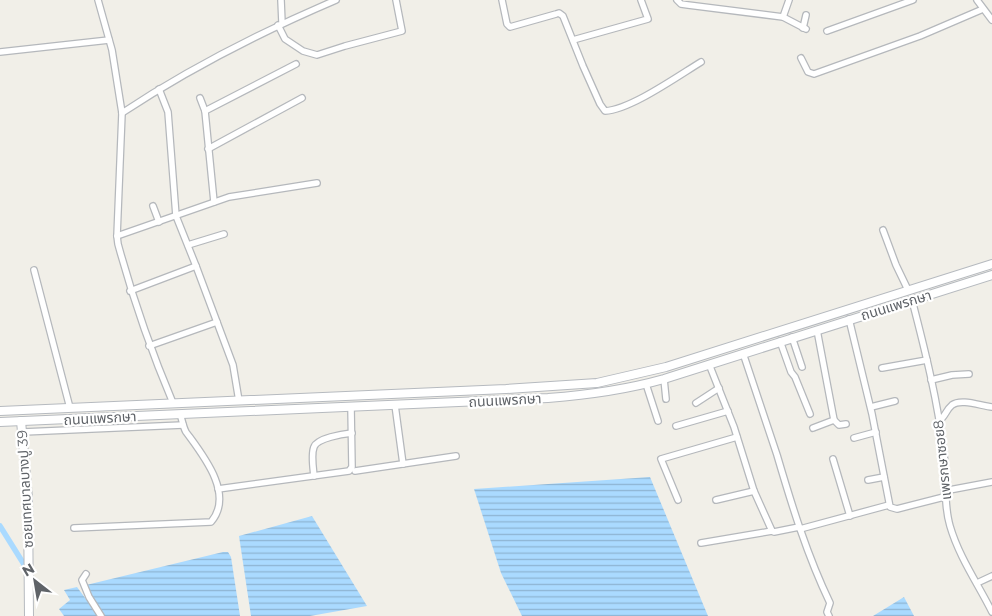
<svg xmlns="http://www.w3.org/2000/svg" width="992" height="616" font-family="Montserrat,'Noto Sans Thai',sans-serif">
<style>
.water{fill:url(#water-rules)}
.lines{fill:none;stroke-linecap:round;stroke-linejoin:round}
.canal{stroke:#aadaff;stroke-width:5.5}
.street-casing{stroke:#b5b8bc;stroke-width:8}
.secondary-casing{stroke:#b6babf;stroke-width:10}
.street{stroke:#fff;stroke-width:5.5}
.secondary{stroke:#fff;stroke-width:8}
.labels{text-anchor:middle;stroke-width:4.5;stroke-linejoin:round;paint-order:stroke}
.street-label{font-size:14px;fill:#5f6368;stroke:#fff}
</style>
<defs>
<pattern id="water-rules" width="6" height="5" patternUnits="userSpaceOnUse" patternTransform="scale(1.25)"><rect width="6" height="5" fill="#aadaff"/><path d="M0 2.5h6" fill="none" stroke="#8eb4d2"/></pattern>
</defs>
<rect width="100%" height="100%" fill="#f1efe8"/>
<g class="water">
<path d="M650 477 708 616H522L501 573 474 489Z"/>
<path d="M312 516 367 606 310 616H251L239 536Z"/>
<path d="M223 552H228L231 557 240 616H103L82 586Z"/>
<path d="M77 587 97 614 98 616H64L59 609 70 600 64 590Z"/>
<path d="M904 597 914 616H873Z"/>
</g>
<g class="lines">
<path class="canal" d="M0 526 25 566"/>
<g class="street-casing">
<g id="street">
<path d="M98 0 112 50 122 113 117 236 118 244C133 299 151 351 173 403"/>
<path d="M281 0 282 23"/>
<path d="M502 0 507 24 510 27 556 14 559 13 563 16 583 66 600 104 605 111C630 110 678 76 701 62"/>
<path d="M677 0 681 4 688 5 783 17 806 29"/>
<path d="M977 0 992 20"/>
<path d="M783 17 789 0"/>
<path d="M278 25 285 39 303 51 317 55 345 46 402 31 396 0"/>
<path d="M803 28 806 15"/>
<path d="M827 31 913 0"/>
<path d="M573 40 648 19 641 0"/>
<path d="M0 52 109 40"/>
<path d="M801 58 808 72 814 74 920 36 983 9"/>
<path d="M159 89 168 112 176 216 196 266 233 365 239 401"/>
<path d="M200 98 205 111"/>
<path d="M122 113C190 68 261 32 336 0"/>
<path d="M208 149 302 98"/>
<path d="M214 202 205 111 296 64"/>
<path d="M153 206 159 222"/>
<path d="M883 230 896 265 908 290"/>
<path d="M117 236 229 197 317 183"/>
<path d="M188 245 224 234"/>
<path d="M34 270 70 408"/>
<path d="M130 291 196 266"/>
<path d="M912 300C925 350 938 402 944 454 947 478 943 502 950 526 959 557 978 584 992 612"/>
<path d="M849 319 872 414 890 507 897 509 944 497"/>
<path d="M792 337 802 367"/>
<path d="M780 341 791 372 795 377 810 414"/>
<path d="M149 346 217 322"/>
<path d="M743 353C754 387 766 421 777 455 792 506 807 555 830 603L827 612 829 616"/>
<path d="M709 364 734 427 754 491 772 531 774 532 799 527"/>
<path d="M882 368 927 360"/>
<path d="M664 379 666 399"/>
<path d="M931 380 952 375 969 374"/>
<path d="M646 384 658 421"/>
<path d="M696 403 719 388"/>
<path d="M395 405 403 464"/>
<path d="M871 407 895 401"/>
<path d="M834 420 839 425 846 424"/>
<path d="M939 421C945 417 946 410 952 405 961 398 981 406 992 407"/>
<path d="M676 426 728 411"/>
<path d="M813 428 834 420 817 330"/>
<path d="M23 432 183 425"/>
<path d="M854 438 876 432"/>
<path d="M833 459 850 516"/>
<path d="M355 471 456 456"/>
<path d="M314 476C313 467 311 454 314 447 317 438 343 434 352 433"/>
<path d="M868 480 884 477"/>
<path d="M218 489 349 471 352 467 351 407"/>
<path d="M944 491 992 482"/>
<path d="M678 500 661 459 737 437"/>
<path d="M716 500 754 491"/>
<path d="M74 528 211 522C235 494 202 454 186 432 183 427 182 419 180 414"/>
<path d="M800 529 889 505"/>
<path d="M701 543 772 531"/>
<path d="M86 574 82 580 89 597 101 616"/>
<path d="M977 583 992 576"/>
</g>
</g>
<g class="secondary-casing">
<g id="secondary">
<path d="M0 411 506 389 597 383 666 367 992 264"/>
<path d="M21 421 28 498 29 616"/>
<path d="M0 422 548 398C587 395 625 390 664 379L992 275"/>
</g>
</g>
<use href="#street" class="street"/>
<use href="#secondary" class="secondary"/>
</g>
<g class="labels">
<g class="street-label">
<text transform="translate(896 305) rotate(-17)" y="5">ถนนแพรกษา</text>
<text transform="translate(505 400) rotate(-3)" y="5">ถนนแพรกษา</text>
<text transform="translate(100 418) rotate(-3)" y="5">ถนนแพรกษา</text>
<text transform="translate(942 460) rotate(-96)" y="5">แพรกษาซอย8</text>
<text transform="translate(25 489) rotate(-93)" y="5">ซอยเทศบาลบางปู 39</text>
</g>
</g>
<g transform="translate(35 581) rotate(329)" stroke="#ffffff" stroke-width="4" paint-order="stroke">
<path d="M0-4L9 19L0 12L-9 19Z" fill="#5f6368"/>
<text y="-8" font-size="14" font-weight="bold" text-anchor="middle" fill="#5f6368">N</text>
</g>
</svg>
